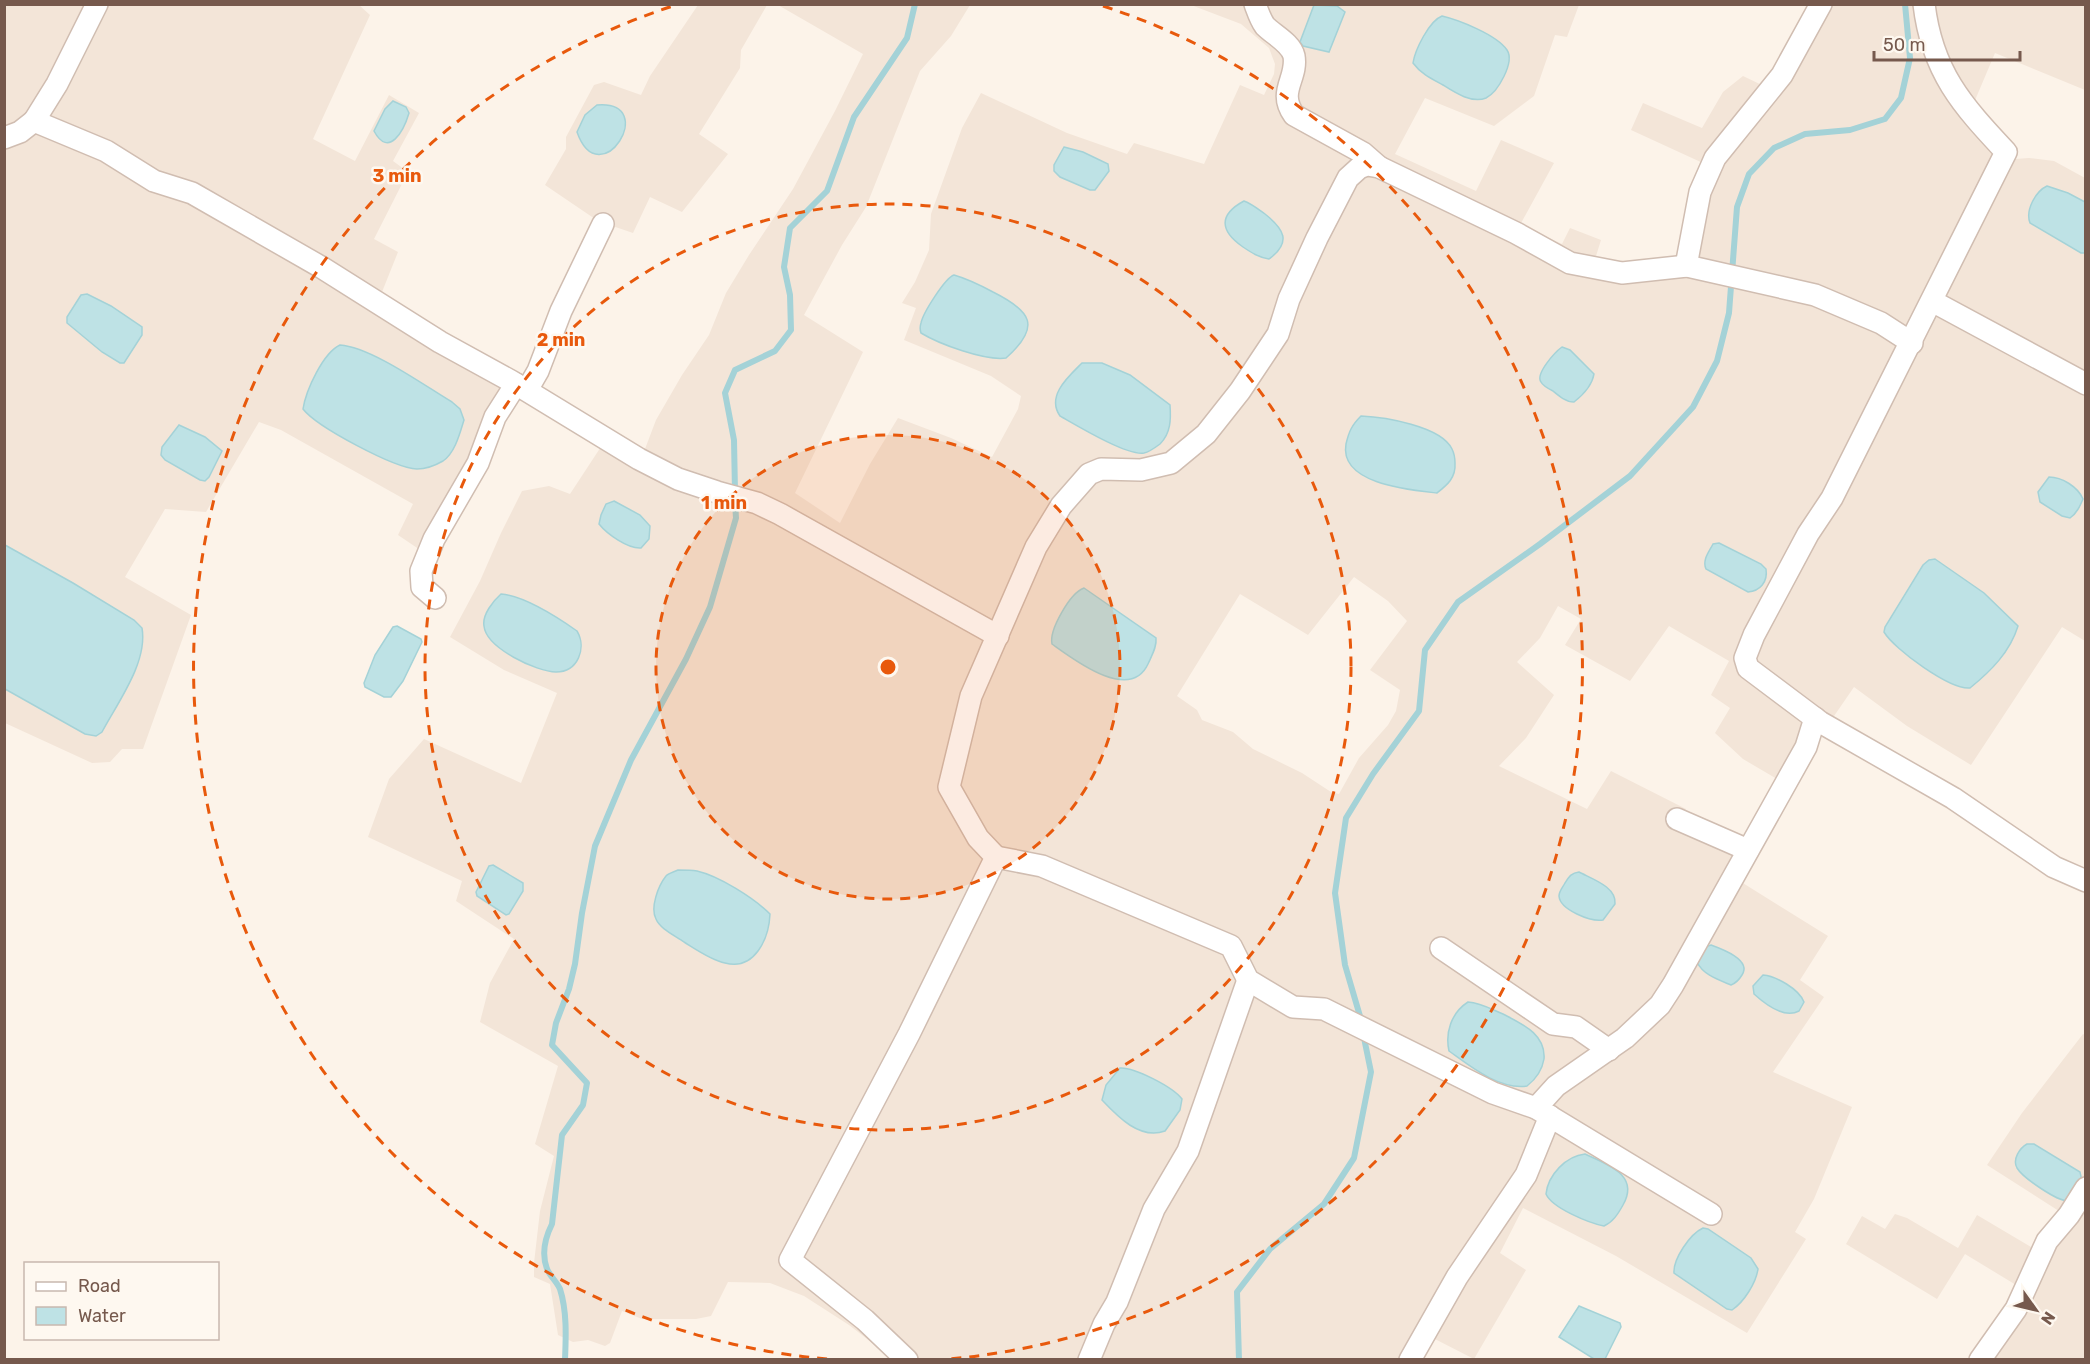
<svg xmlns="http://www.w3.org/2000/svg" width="2090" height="1364" font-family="Rubik,sans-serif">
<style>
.residential{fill:#f3e5d8;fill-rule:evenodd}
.water{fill:#bee2e5;stroke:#a4d2d7;stroke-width:1.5}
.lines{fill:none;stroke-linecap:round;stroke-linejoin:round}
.stream{stroke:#a4d2d7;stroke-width:6}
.street-casing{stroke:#d0bdb1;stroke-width:24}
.street{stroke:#fff;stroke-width:21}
.ring{fill:none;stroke:#e8590c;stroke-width:3;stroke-dasharray:10 8}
.centre{fill:#e8590c;stroke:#fef8f0;stroke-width:3}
.ring-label{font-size:18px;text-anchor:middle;font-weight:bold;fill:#e8590c;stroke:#fef8f0;stroke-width:5;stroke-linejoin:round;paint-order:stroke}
</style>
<rect width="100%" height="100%" fill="#fcf3e9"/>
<g class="residential">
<path d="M5 5H359L370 15 313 139 355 161 389 95 419 113 393 161 408 172 374 239 398 252 382 292 403 312 509 370 524 376 432 558 398 535 413 504 281 430 259 422 206 512 165 509 125 577 191 615 143 749H122L110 762 92 763 5 723Z"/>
<path d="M698 5H767L741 50 740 68 699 134 728 154 682 212 650 197 633 233 598 221 545 185 566 149V137L594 85 604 82 641 95 650 76Z"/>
<path d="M778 5H970L951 36 920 71 866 207 842 245 804 315 863 352 795 493 840 523 870 464 898 418 951 438 992 457 1018 409 1021 396 991 376 904 340 916 308 902 303 915 282 929 250 931 214 962 128 981 93 1067 133 1127 154 1134 143 1204 164 1240 85 1264 95 1274 74 1275 64 1269 48 1241 24 1191 5H1579L1567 37 1555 35 1534 96 1494 126 1425 98 1395 154 1476 191 1501 140 1554 163 1520 225 1562 244 1570 228 1601 240 1596 256 1618 263 1676 261 1705 164 1631 130 1643 103 1702 128 1723 92 1743 76 1766 87 1813 5H2085V90L1995 53 1973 105 2014 148 2015 159 2029 158 2054 161 2085 178V641L2062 627 1971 765 1907 726 1854 687 1832 719 1818 729 1738 880 1828 936 1800 980 1824 997 1773 1072 1852 1107 1814 1199 1795 1232 1806 1239 1747 1333 1616 1256 1523 1208 1500 1253 1526 1270 1474 1359 1429 1336 1415 1360 893 1359 849 1325 804 1296 770 1283 728 1282 711 1316 696 1319H642L622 1311 610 1343 605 1346 588 1340 573 1342 558 1335 550 1284 534 1277V1263L540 1211 554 1156 535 1144 558 1066 480 1022 490 983 514 939 456 901 462 881 368 837 389 779 424 739 521 783 557 693 504 670 450 637 480 581 501 533 522 491 549 486 570 494 612 430 645 449 656 420 682 375 709 335 726 293 749 255 793 189 835 111 863 54ZM1354 577 1388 601 1407 621 1370 670 1400 690 1396 711 1388 725 1359 758 1339 794 1331 792 1302 773 1253 749 1233 732 1202 720 1197 710 1177 696 1240 594 1308 635ZM1558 606 1581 619 1565 645 1630 681 1669 626 1729 661 1711 695 1730 708 1715 733 1743 759 1782 782 1744 844 1682 814 1686 809 1611 771 1587 809 1499 766 1526 738 1554 695 1517 662 1540 638Z"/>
<path d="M2083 1034 2085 1035V1359H1976L2021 1288 1965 1254 1937 1299 1846 1244 1862 1216 1885 1229 1895 1214 1907 1218 1958 1248 1977 1215 2036 1250 2062 1213 1987 1165 2022 1113Z"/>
</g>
<g class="water">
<path d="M1314 5 1337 6 1345 12 1329 52 1303 46 1300 42Z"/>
<path d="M1442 16C1459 20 1497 35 1507 50 1515 62 1498 92 1486 98 1472 104 1454 92 1443 85 1432 79 1421 74 1413 63 1415 50 1429 21 1442 16Z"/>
<path d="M393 101 406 107 409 113C404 130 389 159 374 131L385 109Z"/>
<path d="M597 105C661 100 600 197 577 132L585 115Z"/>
<path d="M1064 147 1083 152 1108 164 1109 171 1095 190H1090L1060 177 1054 171V165Z"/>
<path d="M2047 186 2068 193 2085 202V253H2081L2030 223C2025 210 2036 191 2047 186Z"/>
<path d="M1244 201C1252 204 1258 209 1265 214 1284 229 1292 242 1269 259 1258 257 1252 253 1243 247 1220 231 1218 215 1244 201Z"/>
<path d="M954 275C968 279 980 285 993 292 1031 311 1042 326 1006 358 985 361 939 344 921 333 920 330 920 326 921 323 923 313 945 278 954 275Z"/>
<path d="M87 294 111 306 142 327V335L124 363H120L102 352 67 323V317L81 295Z"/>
<path d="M340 345C371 347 425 386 452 402L460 409 464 420C460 433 455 453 443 461 436 465 425 469 417 469 394 468 317 427 303 409 306 390 323 353 340 345Z"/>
<path d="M1562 347 1570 350 1594 374C1592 386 1583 395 1574 402 1566 402 1559 396 1553 391 1549 389 1543 386 1541 382 1535 374 1555 352 1562 347Z"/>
<path d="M1082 363H1102L1130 375 1170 405C1171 419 1171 433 1160 444 1156 447 1149 452 1144 453 1127 456 1076 425 1060 416 1046 396 1068 377 1082 363Z"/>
<path d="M1361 416C1384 417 1441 426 1452 449 1454 453 1455 458 1455 463 1456 478 1447 485 1437 493 1410 490 1339 484 1346 444 1349 431 1352 425 1361 416Z"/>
<path d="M179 425 205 437 222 451 209 477 205 481 200 480 165 460 161 455 162 447Z"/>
<path d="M2049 477C2062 477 2078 487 2083 499 2080 506 2077 513 2070 518L2062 516 2040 502 2038 492Z"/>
<path d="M614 501 640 515 650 526 649 539 641 548C628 549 607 534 599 524L601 515 606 504Z"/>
<path d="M1719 543 1761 564 1766 569C1768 582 1760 591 1748 592L1706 569C1702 560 1709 552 1713 544Z"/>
<path d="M5 545 73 583 134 620 142 628C148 662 118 702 102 732L96 736 85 734 5 689Z"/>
<path d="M1935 559 1984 593 2018 626C2010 652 1991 671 1970 688 1950 690 1894 649 1884 632L1885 627 1923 565 1929 560Z"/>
<path d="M1084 588 1156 638C1157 647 1152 655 1148 664 1130 703 1073 659 1052 644 1049 630 1070 593 1084 588Z"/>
<path d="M501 594C525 596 557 617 577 631 587 648 578 672 556 672 537 672 486 648 484 626 482 615 493 601 501 594Z"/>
<path d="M397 626 421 639 422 642 403 681 391 697H384L365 687 364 683 375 655 393 627Z"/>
<path d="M493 865 523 883V891L509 914 506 915 477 896 476 892 489 866Z"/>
<path d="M678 870C684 870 691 870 697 871 719 876 754 898 770 914 769 938 755 971 725 963 711 960 697 950 684 942 676 936 660 929 656 919 650 908 658 886 666 876 669 873 674 872 678 870Z"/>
<path d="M1579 872C1592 879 1617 887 1615 904L1603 920C1591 922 1560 910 1559 896 1559 891 1563 887 1565 883 1569 877 1571 873 1579 872Z"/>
<path d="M1711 945C1722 949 1752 960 1742 975 1739 980 1736 983 1731 985 1719 980 1703 975 1697 962L1705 947Z"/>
<path d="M1763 975C1776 976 1799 989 1804 1002L1799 1011C1784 1019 1765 1004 1754 994L1753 986Z"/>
<path d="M1468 1002C1481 1003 1491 1009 1503 1014 1522 1024 1546 1034 1544 1059 1542 1071 1536 1079 1527 1086 1499 1090 1470 1066 1449 1051 1445 1033 1451 1013 1468 1002Z"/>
<path d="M1120 1068C1134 1067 1173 1087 1182 1099L1180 1110 1165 1131C1140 1140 1118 1117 1102 1100L1106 1085Z"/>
<path d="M2027 1144H2034L2080 1172 2082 1181 2068 1201C2057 1201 2023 1178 2017 1168 2012 1159 2020 1148 2027 1144Z"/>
<path d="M1585 1154C1608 1165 1640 1175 1623 1205 1618 1214 1613 1222 1604 1226 1589 1223 1552 1208 1546 1194 1548 1175 1566 1156 1585 1154Z"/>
<path d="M1703 1228 1708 1229 1751 1258 1758 1269C1756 1283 1744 1302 1732 1310L1727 1309 1674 1273C1673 1259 1690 1234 1703 1228Z"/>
<path d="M1579 1306 1620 1323 1621 1327 1605 1359H1594L1559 1337Z"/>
</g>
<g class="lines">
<g class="stream">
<path d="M735 492 734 440 725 393 735 370 775 351 791 330 790 295 784 267 790 228 827 191 854 117 907 38 915 4"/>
<path d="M1362 1023 1345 965 1335 893 1346 818 1373 774 1419 711 1425 650 1458 602 1540 544 1630 476 1693 407 1717 361 1729 313 1737 207 1749 174 1774 148 1805 134 1850 130 1885 119 1901 98 1910 58 1905 4"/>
<path d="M565 1360C566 1336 567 1311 560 1289 557 1282 550 1276 547 1269 541 1253 545 1238 552 1224L562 1135 583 1105 587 1083 552 1045 556 1023 569 989 575 964 582 913 595 846 631 760 686 659 710 607 736 518 735 502"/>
<path d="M1239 1360 1237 1292 1270 1249 1324 1204 1354 1158 1371 1072 1363 1033"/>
</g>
<g class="street-casing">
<g id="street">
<path d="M1255 4C1258 12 1260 19 1265 26 1274 35 1291 43 1294 56 1298 79 1277 91 1294 115L1363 153 1379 167"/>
<path d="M1924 4C1932 72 1962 105 2006 152L1832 498 1808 534 1754 635 1745 658 1748 668 1820 722 1953 798 2054 867 2086 881"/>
<path d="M34 121 57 84 97 4"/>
<path d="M4 138 20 132 34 121 106 151 154 181 192 193 321 267 440 342 511 381 639 459 678 479 717 492 757 503 780 514 998 636"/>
<path d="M1686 266 1700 192 1715 158 1782 75 1821 4"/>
<path d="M1932 301 2086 384"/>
<path d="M527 390 538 371 561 311 603 224"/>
<path d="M435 598 422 587 421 571 434 539 478 463 495 417 516 384"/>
<path d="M1677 819 1748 850"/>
<path d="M996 857 1042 866 1231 946 1248 980 1293 1007 1324 1009 1493 1093 1536 1108 1711 1214"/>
<path d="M1441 948 1553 1024 1576 1027 1609 1050"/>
<path d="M1536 1108 1556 1086 1625 1038 1660 1005 1673 985 1806 747 1815 718"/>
<path d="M907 1360 865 1320 790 1260 909 1034 996 857 978 838 949 787 971 696 1036 547 1061 506 1089 474 1101 469 1141 470 1171 463 1206 434 1240 391 1278 334 1289 299 1317 238 1348 178 1359 168 1367 165 1379 167 1516 233 1570 263 1622 273 1687 266 1815 295 1881 323 1912 343"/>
<path d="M1089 1360 1104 1324 1117 1302 1154 1209 1188 1151 1248 980"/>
<path d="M1410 1360 1457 1277 1526 1175 1550 1116"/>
<path d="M1980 1360 2016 1309 2047 1241 2069 1215 2086 1188"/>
</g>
</g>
<use href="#street" class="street"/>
</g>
<circle cx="888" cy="667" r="232" fill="#e8590c" fill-opacity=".12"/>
<g class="ring">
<circle cx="888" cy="667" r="232"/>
<circle cx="888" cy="667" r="463"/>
<path d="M827 1359A695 695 0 0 1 673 6M1103 6A695 695 0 0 1 949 1359"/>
</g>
<circle cx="888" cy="667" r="9" class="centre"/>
<g class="ring-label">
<text x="397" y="182">3 min</text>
<text x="561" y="346">2 min</text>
<text x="724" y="509">1 min</text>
</g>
<rect width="2090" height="1364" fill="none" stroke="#76594d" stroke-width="12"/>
<rect x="24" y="1262" width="195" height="78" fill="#fef8f0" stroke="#c8b8af" stroke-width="1.5"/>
<rect x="36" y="1282" width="30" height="9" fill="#ffffff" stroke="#c8b8af" stroke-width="1.5"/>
<text x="78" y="1292" font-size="18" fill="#76594d">Road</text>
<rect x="36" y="1307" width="30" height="18" fill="#bee2e5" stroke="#c8b8af" stroke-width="1.5"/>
<text x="78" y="1322" font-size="18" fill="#76594d">Water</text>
<g transform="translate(2036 1310) rotate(124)" stroke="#fef8f0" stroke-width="4.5" paint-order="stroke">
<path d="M0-4.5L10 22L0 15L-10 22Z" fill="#76594d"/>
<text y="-9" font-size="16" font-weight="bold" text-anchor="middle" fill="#76594d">N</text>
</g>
<path d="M1874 51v9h146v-9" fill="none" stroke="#76594d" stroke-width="3"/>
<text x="1883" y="51" font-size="18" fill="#76594d" stroke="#fef8f0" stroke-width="4.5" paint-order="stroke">50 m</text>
</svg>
